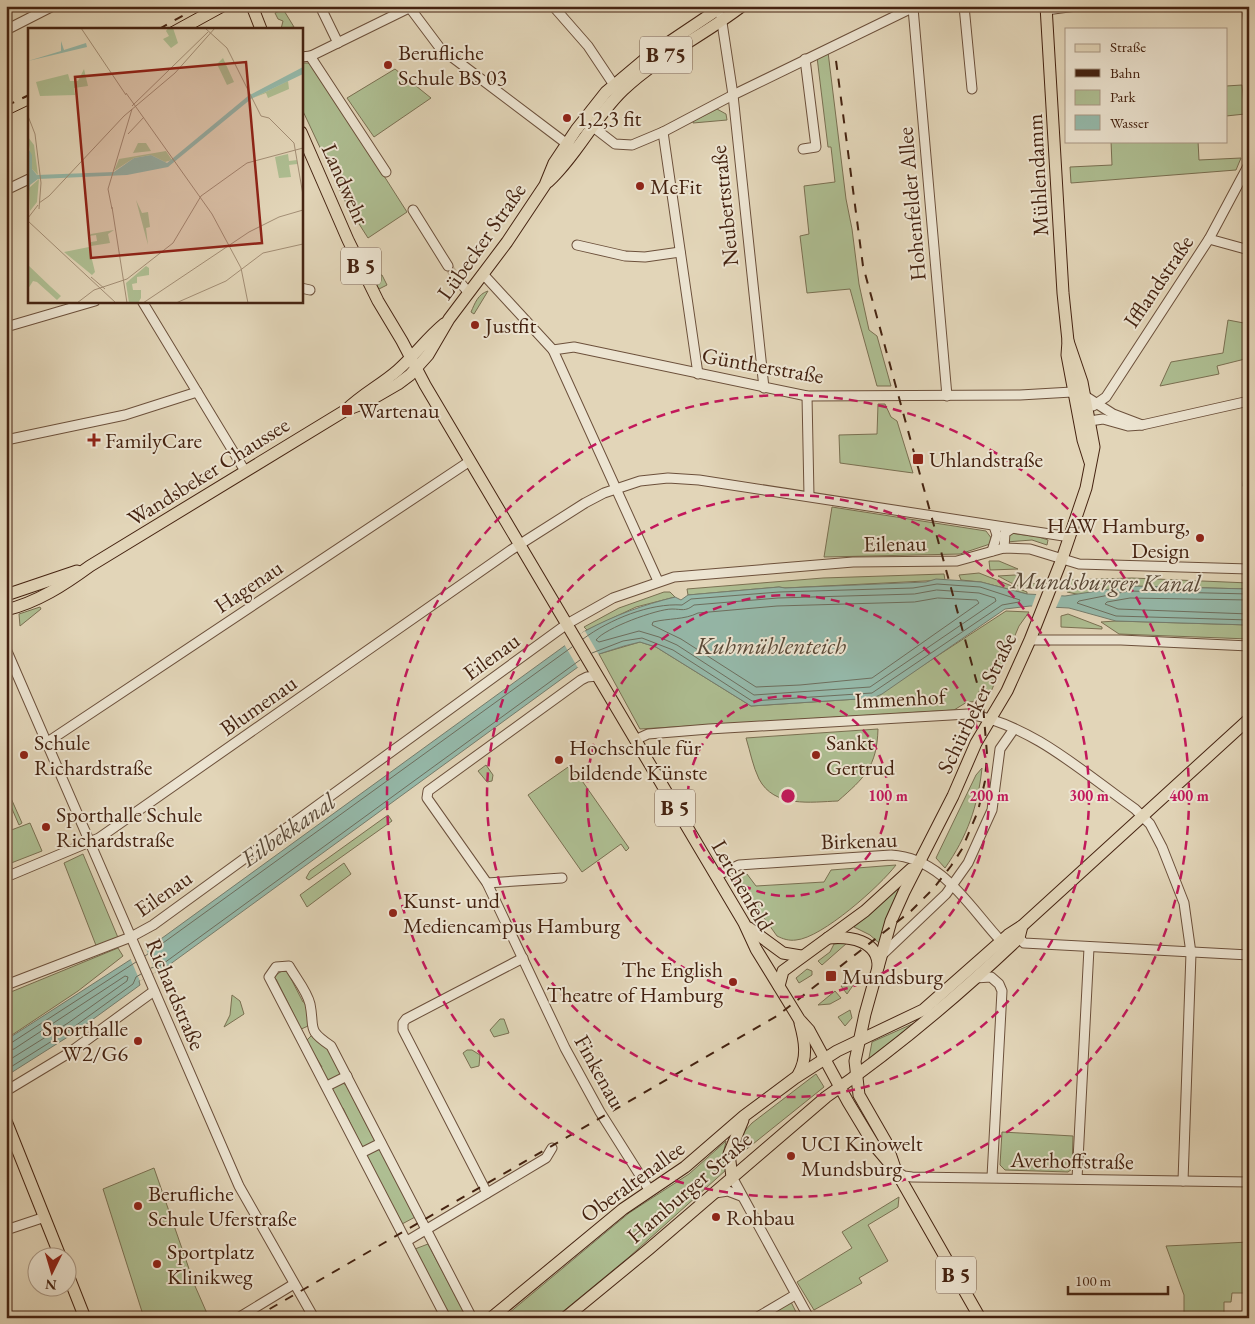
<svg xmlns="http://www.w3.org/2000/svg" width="1255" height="1324" font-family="'EB Garamond',serif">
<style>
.green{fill:#aebe92;stroke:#7a7052}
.water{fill:#95b9aa;stroke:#757d6d}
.pier{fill:#e2d5b8}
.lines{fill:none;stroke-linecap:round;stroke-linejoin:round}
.shore{stroke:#6d6e5e;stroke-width:1}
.minor-tunnel{stroke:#c3b197;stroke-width:9;stroke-dasharray:9 4.5;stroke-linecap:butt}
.minor-casing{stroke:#6c503b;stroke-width:11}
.major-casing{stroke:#452311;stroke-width:13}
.minor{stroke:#ece4d1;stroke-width:9}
.major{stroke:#e2d5b8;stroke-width:11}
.tram{stroke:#452311;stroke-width:1}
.rail{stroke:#452311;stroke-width:2;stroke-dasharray:9 9;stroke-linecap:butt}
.ring{fill:none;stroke:#c2185b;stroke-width:2.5;stroke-dasharray:9 6}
.poi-dot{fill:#8f2418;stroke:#ece4d1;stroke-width:2}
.labels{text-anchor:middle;stroke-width:4;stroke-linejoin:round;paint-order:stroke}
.shield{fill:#ece4d1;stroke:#775d4b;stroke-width:1}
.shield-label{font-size:21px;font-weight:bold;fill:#452311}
.poi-label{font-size:22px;fill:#452311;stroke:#ece4d1;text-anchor:start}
.street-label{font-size:22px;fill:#452311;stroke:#ece4d1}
.water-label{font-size:24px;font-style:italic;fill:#594837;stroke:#ece4d1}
.inset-road{fill:none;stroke:#a38e75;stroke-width:1}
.view{fill:#8f2418;fill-opacity:0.15;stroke:#8f2418;stroke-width:2.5}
.inset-edge{fill:none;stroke:#452311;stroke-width:2.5}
.centre{fill:#c2185b;stroke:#ece4d1;stroke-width:2.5}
.ring-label{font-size:15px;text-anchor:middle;font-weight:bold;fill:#c2185b;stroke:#ece4d1;stroke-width:4;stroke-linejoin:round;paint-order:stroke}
</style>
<rect width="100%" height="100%" fill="#e2d5b8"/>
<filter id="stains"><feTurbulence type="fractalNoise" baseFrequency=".004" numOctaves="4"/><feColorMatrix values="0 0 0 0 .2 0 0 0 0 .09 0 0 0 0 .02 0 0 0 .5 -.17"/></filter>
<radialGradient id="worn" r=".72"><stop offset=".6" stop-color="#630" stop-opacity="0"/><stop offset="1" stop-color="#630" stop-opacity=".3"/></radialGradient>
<g class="green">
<path d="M283 9 294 27 281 29 283 21 278 19 275 13Z"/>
<path d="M828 52 846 199 852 229 859 284 869 330 877 336 891 386H877L850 289 807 293 800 236 809 234 804 186 835 182 831 147H828L817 57Z"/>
<path d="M301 63H312L407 212 368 238 347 205 301 107Z"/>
<path d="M395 69 431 98 374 137 347 98Z"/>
<path d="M1242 85 1245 114 1226 116V86Z"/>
<path d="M717 109 726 114 727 120 693 123V121Z"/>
<path d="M1111 141H1198L1199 160 1241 158 1236 170 1071 183 1070 167 1112 165Z"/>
<path d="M379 275H382L387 285 379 289 375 283Z"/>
<path d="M488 291 474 314 471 312C475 303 478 294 488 291Z"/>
<path d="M1228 320 1249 324V358L1217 366 1219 374 1160 386 1171 362 1223 353Z"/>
<path d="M878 404H885L891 417 897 421 913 473 840 463 839 435 877 434Z"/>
<path d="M1249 459V496L1243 486 1245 460Z"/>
<path d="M832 507 986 531 992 539 990 544 960 554 824 557Z"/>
<path d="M1010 533 1039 537 1048 540 1047 545 1032 540 1006 542Z"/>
<path d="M989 561H999L1018 569 990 570Z"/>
<path d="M1022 572 1023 579 1028 585 1036 583 1039 579 1042 580 1040 588C1026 593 1010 582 998 576L1015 575Z"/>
<path d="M979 573 1027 592V594L981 582 961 580 959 575Z"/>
<path d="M944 574 945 580 785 588 779 587 688 595 687 589 823 578Z"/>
<path d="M1132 578 1249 583V589L1129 586 1081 595 1067 592 1066 580Z"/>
<path d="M664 592H670L675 597 636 607 587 630 584 627 619 608Z"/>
<path d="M40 607 41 609 20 626 19 614Z"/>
<path d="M1006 611 1029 612 1019 626 987 701 967 702 954 710 640 729 599 654 640 642 656 647 751 706 873 698Z"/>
<path d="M1068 614 1102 627V629L1061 627V616Z"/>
<path d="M1116 621 1249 625V639L1119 634 1101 622Z"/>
<path d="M878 729C877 767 864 778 838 801 811 802 774 808 759 779 753 767 750 751 746 738Z"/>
<path d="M486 765 493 775 492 781 487 782 478 771Z"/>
<path d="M571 765 629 848 626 851 621 844 582 872 528 795Z"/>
<path d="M982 768C978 806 967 837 945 868L936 858 976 775Z"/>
<path d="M6 787 22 823 19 825 6 795Z"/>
<path d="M388 815 392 821 309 880 306 878 310 871Z"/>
<path d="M30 823 42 851 6 865V832Z"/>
<path d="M83 854 119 940 97 948 64 863Z"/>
<path d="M344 863 351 874 307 907 300 895Z"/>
<path d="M896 865C880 886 822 938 796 940 789 941 783 939 777 936L738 882 740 875 747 874 756 886 824 882 831 870Z"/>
<path d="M900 885 880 942 879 943 870 935 854 927Z"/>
<path d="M847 943 822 965 818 961 830 952 834 944Z"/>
<path d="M118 948 123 956 78 991 6 1039V994Z"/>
<path d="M289 967 288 973 303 1002H306L307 1004 308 1026 299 1030 293 1018 295 1017 276 979H274L272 977Z"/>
<path d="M807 969 812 971V975L799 983 796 978Z"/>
<path d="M858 971 854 984 847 994 841 986Z"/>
<path d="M835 991 841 998 830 1004 818 1005Z"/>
<path d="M232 995 240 1001 244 1014 224 1027 230 1015Z"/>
<path d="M850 1010 852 1018 845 1026 838 1017Z"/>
<path d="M500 1019H504L509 1033 494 1037 490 1030Z"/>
<path d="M919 1021 868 1063 872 1042Z"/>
<path d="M313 1034 328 1047 341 1075 328 1081 319 1068 322 1067 306 1041Z"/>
<path d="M467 1050H472L480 1055 479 1066 471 1068 463 1053Z"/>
<path d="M816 1074 824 1087 743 1152 740 1151 738 1145 742 1134 752 1123Z"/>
<path d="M341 1082 346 1085 376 1143 364 1149 356 1135 354 1136 355 1133 343 1108H339L331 1087Z"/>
<path d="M1002 1132 1073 1136 1072 1169 1068 1172 1005 1170 1000 1165Z"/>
<path d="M726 1141 723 1156 726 1170 629 1257 555 1318H503L629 1213 689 1174Z"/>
<path d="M380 1147 417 1216 402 1224 366 1158 369 1153Z"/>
<path d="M154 1168 195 1286 209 1318H144L103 1189Z"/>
<path d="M899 1197 898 1207 868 1225 888 1261 859 1278 862 1283 814 1310 797 1282 852 1248 842 1232Z"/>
<path d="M1249 1242V1293H1232L1231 1302H1224V1317L1184 1318V1295L1166 1246Z"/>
<path d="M428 1244 467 1318H449L415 1249Z"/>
<path d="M791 1302 799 1318H765Z"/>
</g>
<path class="water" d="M936 579 981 582 1027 594 1065 596 1129 586 1249 589V625L1116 621 1069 608 1030 606 1005 609 882 694 873 698 751 706 656 647 640 642 624 646 599 654 578 667 158 973 157 971 139 981 140 985 74 1033 6 1076V1040L147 949 585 631C615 615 643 605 675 597L681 600 688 595 779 587 785 588 926 582Z"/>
<g class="pier">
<path d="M1037 592 1062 594 1055 610 1031 609Z"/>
<path d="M585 631 599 655 578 668 564 644Z"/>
<path d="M146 949 156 972 140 981 130 958Z"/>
</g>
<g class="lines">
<g class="shore">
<path d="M937 590 979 593 995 598 996 601 870 687 754 695 677 645 659 637 639 631 599 642 596 640C605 628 657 609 672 609 682 609 685 612 694 605L778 598 914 594Z"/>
<path d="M1249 594 1129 591 1079 601 1077 603 1116 616 1249 620"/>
<path d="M938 598 977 600 979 603 872 678 800 685 756 687 681 639 652 625 653 622C669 618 684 620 698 613L777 606 914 602Z"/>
<path d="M1249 600 1130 598 1107 602 1105 604 1118 609 1249 614"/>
<path d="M583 639C610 619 650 603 682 605L691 599 779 592 913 588 937 584 980 587 1020 600 1019 602 1002 605 872 693 752 701 673 650 642 638 623 641 592 653"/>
<path d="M145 956 572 647"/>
<path d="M151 968 160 966 580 660"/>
<path d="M6 1044 11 1043 136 962"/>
<path d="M6 1051 14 1049 125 976 128 977 127 981 68 1023 6 1062"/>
<path d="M6 1070 71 1029 133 984 136 977 141 974"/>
</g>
<path class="minor-tunnel" d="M448 266 458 280"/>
<g class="minor-casing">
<g id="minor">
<path d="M320 6 338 43"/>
<path d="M553 6 588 46 614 85"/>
<path d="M964 6 972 89"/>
<path d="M1247 6 1249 25"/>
<path d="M410 8 440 48 571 147"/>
<path d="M913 8 947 396"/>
<path d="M1046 10 1076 6"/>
<path d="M721 16 733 95 764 388"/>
<path d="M6 30 53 6"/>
<path d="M310 56 386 172"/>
<path d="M301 57 311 56 413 6"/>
<path d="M593 127 615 144 632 145 663 132 733 95 916 6"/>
<path d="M663 132 698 374"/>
<path d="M803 149 816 147 805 59"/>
<path d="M6 190 29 179"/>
<path d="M413 210 448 266"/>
<path d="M1209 239 1249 250"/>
<path d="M577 245 625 256 645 257 680 252"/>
<path d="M483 274 553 350 658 581"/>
<path d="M458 280 469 293"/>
<path d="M301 288 310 290"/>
<path d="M142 301 245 471"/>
<path d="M6 327 95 301"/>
<path d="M553 350 574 347 807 396 1020 395 1072 392 1085 396 1113 414 1142 425"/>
<path d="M807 396 809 496"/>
<path d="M1093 406 1106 397 1209 239 1249 164"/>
<path d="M1083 422 1103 419 1128 426 1142 425 1249 401"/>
<path d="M6 440 125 415 197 392"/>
<path d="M1004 548 1005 533 1011 529"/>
<path d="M992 551 997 535 994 526"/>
<path d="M1030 640H1121L1249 646"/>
<path d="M6 649 239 1186 314 1318"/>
<path d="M597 676 587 677 581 680 428 791 427 798 487 883 565 1048 600 1112 650 1191"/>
<path d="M635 740 648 734 709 729 968 714C1031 724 1084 773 1135 809L1150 824 1162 847 1184 903 1191 953 1183 1181"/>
<path d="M46 743 470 461"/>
<path d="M716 876 739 865 891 855C943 858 969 907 1001 941"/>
<path d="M6 877 99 838 511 550 585 503 604 493 640 481 668 478 699 480 1070 537"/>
<path d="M487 883 562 878"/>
<path d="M1019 938 1024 943 1249 955"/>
<path d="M884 953 946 894 968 863 992 810 1000 749 1014 729"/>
<path d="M975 978 991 977 999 984 1002 991 992 1177"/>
<path d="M6 985 131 937 153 925 567 624 613 598 674 577 853 562 957 561 1004 548 1030 549 1079 564 1249 569"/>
<path d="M327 1086 347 1076"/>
<path d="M6 1091 69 1053 154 991"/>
<path d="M361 1153 381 1143"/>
<path d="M896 1171 904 1176 912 1177 1249 1182"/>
<path d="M732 1177 809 1318"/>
<path d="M1077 1179 1089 948"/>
<path d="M487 1193 403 1030V1023L406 1019 523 958"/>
<path d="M715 1193 728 1191 741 1196"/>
<path d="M6 1230 45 1217"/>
<path d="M407 1241 546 1158 552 1148"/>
<path d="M238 1318 294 1284"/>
<path d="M446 1318 269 977 276 967 289 966C295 977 307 991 310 1004 315 1029 306 1029 331 1046L472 1318"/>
<path d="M756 1318 795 1295"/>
</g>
</g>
<g class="major-casing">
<g id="major">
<path d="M252 6 261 29"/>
<path d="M1046 6 1063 293 1068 341 1067 355 1083 440 1090 462"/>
<path d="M301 132 348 240 378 301 402 341 425 385 744 923 756 949 799 1019 809 1030 848 1102 874 1145 896 1171"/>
<path d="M548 182C577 155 594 118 623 90 659 56 703 36 742 6"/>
<path d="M346 410 367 402 398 384 410 375 428 355 449 319 507 242 545 185 554 163 576 130 606 92 650 55 723 6"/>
<path d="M6 595 77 571"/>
<path d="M6 610C38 602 64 585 90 566L346 410C362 394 381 385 398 370 415 355 427 338 444 324"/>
<path d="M749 928 783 953 801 956"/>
<path d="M828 938C849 936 879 940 878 967"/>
<path d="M779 986 783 971 865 911 911 869"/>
<path d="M798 1075C808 1058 805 1041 800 1023"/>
<path d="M6 1121 60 1256"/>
<path d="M732 1177 729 1154 743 1120"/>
<path d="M68 1275 85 1318"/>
<path d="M491 1318 623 1209 685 1167 744 1116 795 1078 837 1051 923 1010 1008 935 1022 926 1249 719"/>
<path d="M565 1318 649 1249 826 1097C895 1049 958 996 1019 938L1022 926"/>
<path d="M980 1318 896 1171 886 1142 859 1095 855 1061 865 1014 891 921 904 892 953 796 976 743 1007 691 1030 640 1062 559 1086 488 1094 447 1082 382 1068 341"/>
</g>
</g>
<use href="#minor" class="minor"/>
<use href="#major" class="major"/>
<g class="tram">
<path d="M167 29 209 6"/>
<path d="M193 29 235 6"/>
<path d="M6 116 29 105"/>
</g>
<g class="rail">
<path d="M159 29 200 6"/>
<path d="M6 106 29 95"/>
<path d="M254 1318 777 1016 911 911 933 889 951 866 962 849 978 811 985 781 987 754 983 705 863 266 835 53"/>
</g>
</g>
<g class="ring">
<circle cx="788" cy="796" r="100"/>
<circle cx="788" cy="796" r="201"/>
<circle cx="788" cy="796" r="301"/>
<circle cx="788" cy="796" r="401"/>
</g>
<g class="poi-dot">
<circle cx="388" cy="65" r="5"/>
<circle cx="567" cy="118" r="5"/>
<circle cx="640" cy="186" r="5"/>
<circle cx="475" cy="325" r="5"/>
<rect x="341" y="404" width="12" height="12" rx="2.5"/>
<path d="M91.5 432.5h5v5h5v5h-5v5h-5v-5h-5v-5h5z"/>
<rect x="912" y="453" width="12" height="12" rx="2.5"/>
<circle cx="1200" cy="538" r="5"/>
<circle cx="24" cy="755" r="5"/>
<circle cx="816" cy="755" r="5"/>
<circle cx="559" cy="760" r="5"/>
<circle cx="46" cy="827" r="5"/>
<circle cx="393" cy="913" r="5"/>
<rect x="825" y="970" width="12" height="12" rx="2.5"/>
<circle cx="733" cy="982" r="5"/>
<circle cx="138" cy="1041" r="5"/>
<circle cx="791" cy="1156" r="5"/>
<circle cx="138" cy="1206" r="5"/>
<circle cx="716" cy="1217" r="5"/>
<circle cx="157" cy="1264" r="5"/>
</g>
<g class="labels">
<g class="shield">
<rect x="640" y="36.5" width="52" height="37" rx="4"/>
<rect x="341" y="247.5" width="40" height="37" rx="4"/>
<rect x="655" y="789.5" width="40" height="37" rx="4"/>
<rect x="936" y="1256.5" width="40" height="37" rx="4"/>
</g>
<g class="shield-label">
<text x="666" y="62">B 75</text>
<text x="361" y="273">B 5</text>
<text x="675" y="815">B 5</text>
<text x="956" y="1282">B 5</text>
</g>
<g class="poi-label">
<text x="398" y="60">Berufliche<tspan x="398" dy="25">Schule BS 03</tspan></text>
<text x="577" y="126">1,2,3 fit</text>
<text x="650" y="194">McFit</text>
<text x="485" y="333">Justfit</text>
<text x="358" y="418">Wartenau</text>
<text x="105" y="448">FamilyCare</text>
<text x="929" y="467">Uhlandstraße</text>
<text x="1190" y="533" text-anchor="end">HAW Hamburg,<tspan x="1190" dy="25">Design</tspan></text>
<text x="34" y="750">Schule<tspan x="34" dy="25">Richardstraße</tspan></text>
<text x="826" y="750">Sankt<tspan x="826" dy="25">Gertrud</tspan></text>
<text x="569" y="755">Hochschule für<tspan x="569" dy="25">bildende Künste</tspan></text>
<text x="56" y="822">Sporthalle Schule<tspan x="56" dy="25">Richardstraße</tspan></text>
<text x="403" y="908">Kunst- und<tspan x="403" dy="25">Mediencampus Hamburg</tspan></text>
<text x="723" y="977" text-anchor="end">The English<tspan x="723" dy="25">Theatre of Hamburg</tspan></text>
<text x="842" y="984">Mundsburg</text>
<text x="128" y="1036" text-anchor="end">Sporthalle<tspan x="128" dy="25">W2/G6</tspan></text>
<text x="801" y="1151">UCI Kinowelt<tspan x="801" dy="25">Mundsburg</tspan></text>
<text x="148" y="1201">Berufliche<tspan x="148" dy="25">Schule Uferstraße</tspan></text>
<text x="726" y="1225">Rohbau</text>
<text x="167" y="1259">Sportplatz<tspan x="167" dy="25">Klinikweg</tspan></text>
</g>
<g class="street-label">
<text transform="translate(1037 175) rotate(-93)" y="8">Mühlendamm</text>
<text transform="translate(346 184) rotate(66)" y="8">Landwehr</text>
<text transform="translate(911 204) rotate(-95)" y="8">Hohenfelder Allee</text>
<text transform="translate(724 206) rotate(-96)" y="8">Neubertstraße</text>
<text transform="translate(481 241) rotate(-55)" y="8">Lübecker Straße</text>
<text transform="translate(1158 281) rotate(-56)" y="8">Ifflandstraße</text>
<text transform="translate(763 365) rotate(10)" y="8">Güntherstraße</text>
<text transform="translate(208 471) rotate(-32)" y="8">Wandsbeker Chaussee</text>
<text transform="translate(895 543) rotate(-1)" y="8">Eilenau</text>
<text transform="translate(248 586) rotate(-34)" y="8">Hagenau</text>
<text transform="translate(491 656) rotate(-36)" y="8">Eilenau</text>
<text transform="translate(900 698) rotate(-3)" y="8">Immenhof</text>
<text transform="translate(976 703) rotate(-64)" y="8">Schürbeker Straße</text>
<text transform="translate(258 705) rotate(-35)" y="8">Blumenau</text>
<text transform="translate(859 840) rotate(-2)" y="8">Birkenau</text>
<text transform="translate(743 885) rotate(60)" y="8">Lerchenfeld</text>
<text transform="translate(163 893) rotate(-35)" y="8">Eilenau</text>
<text transform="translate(176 994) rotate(67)" y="8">Richardstraße</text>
<text transform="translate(600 1071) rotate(61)" y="8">Finkenau</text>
<text transform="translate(1072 1160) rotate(1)" y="8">Averhoffstraße</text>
<text transform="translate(632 1181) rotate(-36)" y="8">Oberaltenallee</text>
<text transform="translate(689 1187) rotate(-41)" y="8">Hamburger Straße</text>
</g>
<g class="water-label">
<text transform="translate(1106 582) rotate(1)" y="8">Mundsburger Kanal</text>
<text x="771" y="654">Kuhmühlenteich</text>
<text transform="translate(288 830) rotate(-35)" y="8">Eilbekkanal</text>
</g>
</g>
<g transform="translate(28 28)">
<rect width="275" height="275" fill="#e2d5b8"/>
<path d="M140 0H145L150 15 143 20 135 11 141 8 138 3ZM195 30 206 54 199 57 189 36ZM56 41 60 58 46 60 47 67 12 68 8 54 40 46 42 53H50ZM260 53 261 61 240 70 238 65 225 70ZM0 109 6 117 10 147 4 141ZM110 115H118L123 123 105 125ZM138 123 144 132 137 134 123 127 106 130 86 143 91 131ZM260 126 261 133 269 132V136L261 137 263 149 251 150 247 129ZM11 151 9 174 2 183 1 160ZM108 172 114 185 120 184 122 199 118 200 120 217ZM86 202 80 206 82 215 63 218V214L69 213 68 207 61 208 63 206ZM61 219 67 244 64 247 36 224ZM0 237 23 259 33 268 29 272 9 254 5 253 0 261ZM118 238 121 240V247L109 249V255L104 256 105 262H113V270L110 275H101L98 255Z" fill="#aebe92"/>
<path d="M33 13 36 22 58 15 59 19 0 33 33 23ZM275 39V46L223 71 140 139 99 147 10 151 2 157 0 169V120L4 127V141L9 147 86 144 106 130 123 127 139 135 220 68Z" fill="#95b9aa"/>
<path class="inset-road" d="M53 0 98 67M177 0 199 20 233 88 241 90 266 115 275 167M98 65 184 186 213 240 220 275M104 78 180 4M0 88 7 106 13 155 11 181M100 106 116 89M11 175 21 168 96 88 147 45 187 0M84 179 99 275M84 181 80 161 104 81M0 190 10 177M0 193 88 275M63 249 77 261M49 275 66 262 99 251 145 215 173 168 219 135 275 120M115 275 221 204 251 189 275 182M148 275 198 253 235 225 275 216"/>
<path class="view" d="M218 34 234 215 63 230 47 49Z"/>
<rect width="275" height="275" class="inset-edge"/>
</g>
<circle cx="788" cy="796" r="8" class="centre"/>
<g class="ring-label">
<text x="888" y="801">100 m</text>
<text x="989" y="801">200 m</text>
<text x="1089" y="801">300 m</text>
<text x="1189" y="801">400 m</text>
</g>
<rect width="1255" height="1324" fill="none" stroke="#e2d5b8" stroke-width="25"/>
<rect x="8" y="8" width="1240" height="1309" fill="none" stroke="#452311" stroke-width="2.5"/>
<rect x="12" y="12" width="1230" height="1299" fill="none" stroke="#452311"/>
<rect x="1065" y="28" width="162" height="115" fill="#ece4d1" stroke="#a99784"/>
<rect x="1075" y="44" width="25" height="8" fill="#e2d5b8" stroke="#a99784"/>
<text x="1110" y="52" font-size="15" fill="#452311">Straße</text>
<rect x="1075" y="69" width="25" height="8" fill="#452311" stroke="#a99784"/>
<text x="1110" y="78" font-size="15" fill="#452311">Bahn</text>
<rect x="1075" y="90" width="25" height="15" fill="#aebe92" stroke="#a99784"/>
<text x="1110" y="102" font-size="15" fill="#452311">Park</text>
<rect x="1075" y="115" width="25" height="15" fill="#95b9aa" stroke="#a99784"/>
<text x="1110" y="128" font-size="15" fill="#452311">Wasser</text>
<g transform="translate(52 1272) rotate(185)"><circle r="24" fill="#ece4d1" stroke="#a99784"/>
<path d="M0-4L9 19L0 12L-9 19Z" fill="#8f2418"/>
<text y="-8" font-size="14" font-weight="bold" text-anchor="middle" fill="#452311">N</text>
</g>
<path d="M1068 1286v8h100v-8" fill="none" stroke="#452311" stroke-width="2.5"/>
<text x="1075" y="1286" font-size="15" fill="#452311" stroke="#ece4d1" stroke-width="4" paint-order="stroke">100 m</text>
<rect width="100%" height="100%" filter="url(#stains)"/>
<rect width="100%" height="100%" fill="url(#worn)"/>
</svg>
